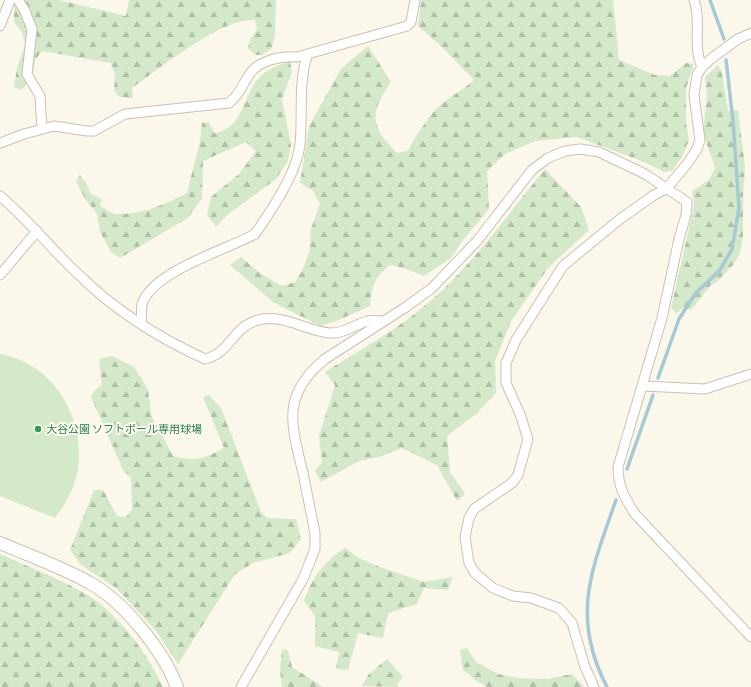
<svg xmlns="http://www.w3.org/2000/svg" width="751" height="687" font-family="Commissioner,'Noto Sans JP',sans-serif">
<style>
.green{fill:#d3e9c9}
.forest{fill:url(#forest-firs)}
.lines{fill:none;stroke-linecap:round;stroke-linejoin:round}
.stream{stroke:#a6c9d6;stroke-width:3.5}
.street-casing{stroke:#cdc0b1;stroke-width:11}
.secondary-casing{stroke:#d0c1ae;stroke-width:14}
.street{stroke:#fff;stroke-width:9}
.secondary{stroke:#fff;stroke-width:12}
.leisure-dot{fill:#2e9e5b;stroke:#fefaf1;stroke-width:1.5}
.labels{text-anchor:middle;stroke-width:4;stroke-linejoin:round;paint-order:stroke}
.leisure-label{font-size:11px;fill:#27864d;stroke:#fefaf1;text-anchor:start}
</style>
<defs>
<pattern id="forest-firs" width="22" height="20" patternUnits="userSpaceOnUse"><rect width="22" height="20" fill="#d3e9c9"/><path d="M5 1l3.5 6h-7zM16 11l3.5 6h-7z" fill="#b0c0a6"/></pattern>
</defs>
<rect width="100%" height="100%" fill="#fbf7ea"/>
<path class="green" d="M0 354C59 364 94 432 73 487 69 498 62 508 55 518L0 496Z"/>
<g class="forest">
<path d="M18 0H59L126 16 129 0H276L275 34 272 48 262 55H255L248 48 250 40 257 29 255 20C222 17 159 69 132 88L133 98 119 97 114 91 115 75 111 63 42 51 35 60 33 73 22 90 14 87 17 68 25 45 22 32 14 22V5Z"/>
<path d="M421 0H613L619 60 655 75 670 76 686 63 694 64 686 88V123L689 140 682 157 672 171 664 172 644 162 577 137 535 141 505 154 487 171 489 209 463 240 451 258 424 276 403 268 390 265C373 279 373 284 370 306L339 320 320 326 273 302 230 265 241 257 261 274 282 286 295 282 303 269 310 249 311 229 320 204 313 191 300 183 309 126 341 69 368 46 391 82C369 113 370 127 397 153L408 151C416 136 430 113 443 103 453 95 464 89 474 80L443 48 418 26Z"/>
<path d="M290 61 292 72 282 99 291 145 288 161 276 179 227 215 216 227 207 215 211 197 239 174 256 151 246 142 203 161 202 198 188 218 120 258 111 252 100 232 97 214 85 199 76 181 80 175 86 183 91 194 102 199 100 206C105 208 112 214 117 214 141 215 166 204 187 193L200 141 202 123 209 122 214 133C246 129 241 93 262 75 270 68 280 65 290 61Z"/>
<path d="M718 65 722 72 728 111 738 110 745 167 743 197V236L740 253 734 264 717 282 711 285 691 310 684 307 677 313 671 308 694 206 692 191 709 180 715 168 703 133 707 96 705 77Z"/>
<path d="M545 169 581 207 589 230 548 268 511 321 495 361 496 393 476 414 447 436 450 472 465 494 457 501 437 465 402 448 379 457 359 461 321 482 315 471 322 462 319 436 335 385 325 372C360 350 397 330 429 302 473 265 508 214 545 169Z"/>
<path d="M112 356 134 367 148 389 151 415 173 456C196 462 203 459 224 448L203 397 209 395 221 408 261 512 267 518 296 519 301 539 290 553 253 563 235 574 178 664 156 631 133 606 116 588 81 565 70 550 94 490H103L117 516 126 517 132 510 131 478 123 470 91 397 94 391 102 385 99 359Z"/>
<path d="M345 548 359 558 380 567 424 582 453 577 448 590 424 588 417 604 388 613 383 638 358 633 348 670 336 669 339 652 315 646V616L304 601C312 577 324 562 345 548Z"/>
<path d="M0 554C28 567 75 584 99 603 126 625 148 655 163 687H0Z"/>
<path d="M467 648 476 662 498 674 518 678 547 679 572 674 584 687H487L474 679 463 670 460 650Z"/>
<path d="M282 649 288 651 292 667 323 687H282L280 670Z"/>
<path d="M387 659 403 677 397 684 398 687 362 686 369 674Z"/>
</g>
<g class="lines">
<g class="stream">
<path d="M710 0 724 39"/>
<path d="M658 378 679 319 695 294 720 270 732 249 739 208 733 121 726 60"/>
<path d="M627 469 653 395"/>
<path d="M607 687C570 616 592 569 616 500"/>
</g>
<g class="street-casing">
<g id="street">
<path d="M18 0 24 9 32 29 27 74 40 96 42 129"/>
<path d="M694 0C702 22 692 45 702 67"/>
<path d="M0 26 10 0"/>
<path d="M0 143 24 134 54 126 87 131H94L125 114 229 103C240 94 241 87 249 75 258 60 281 56 297 57L407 26 411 22 415 0"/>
<path d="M0 196C28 219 50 248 77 273 113 309 159 338 205 359 230 353 232 329 255 321 282 312 305 331 330 333 344 334 355 324 368 321 373 320 379 321 383 321"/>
<path d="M0 275 37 231"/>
<path d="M141 323C142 317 141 310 142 304 153 271 226 250 255 234 271 211 297 173 300 144 303 113 298 86 307 55"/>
<path d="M643 386 705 389 751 374"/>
<path d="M241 687 303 579 315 549V533C311 513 307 493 303 473 291 424 281 395 325 359L406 307 432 288 477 241 532 170 548 158 565 151 580 149 599 152 645 174 687 202 686 215 679 239 662 318 618 467C618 487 625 498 635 514L751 637"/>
<path d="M594 687 585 667 572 623 559 608 531 598 513 596 493 588 475 573 469 563 465 537 469 518 474 509 512 483 518 475 528 439 520 414 506 383V363L516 340 563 266 620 219 654 195 666 189 687 164 697 149 700 140 694 95 697 75 702 67 712 58 738 39 751 33"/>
</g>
</g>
<g class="secondary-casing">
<path id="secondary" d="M0 543C30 556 62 567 90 583 124 602 163 650 177 687"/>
</g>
<use href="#street" class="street"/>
<use href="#secondary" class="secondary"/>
</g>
<circle class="leisure-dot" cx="38" cy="429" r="4"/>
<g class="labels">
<g class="leisure-label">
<text x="46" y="433">大谷公園 ソフトボール専用球場</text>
</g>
</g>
</svg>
